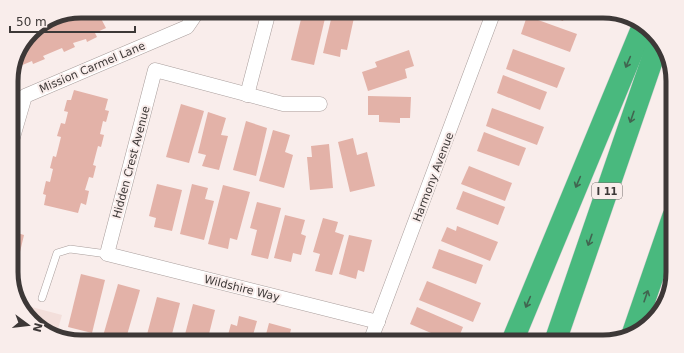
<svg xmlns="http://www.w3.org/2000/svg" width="684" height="353" font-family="'DejaVu Sans',sans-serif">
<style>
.built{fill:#f3dfdb}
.building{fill:#e3b2a8}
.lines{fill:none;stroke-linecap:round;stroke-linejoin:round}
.lane-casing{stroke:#a99e9c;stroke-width:8}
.street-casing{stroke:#a99e9c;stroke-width:15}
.highway-casing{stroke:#d0cfcf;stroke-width:23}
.lane{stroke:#fff;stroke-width:7}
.street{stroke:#fff;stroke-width:14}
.highway{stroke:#49b97e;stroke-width:22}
.oneway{stroke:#416550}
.labels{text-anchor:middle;stroke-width:4;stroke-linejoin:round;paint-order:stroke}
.shield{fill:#f9edeb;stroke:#756e6d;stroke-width:1}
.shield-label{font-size:10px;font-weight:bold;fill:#3d3837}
.street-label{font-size:11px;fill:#3d3837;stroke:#f9edeb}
.rim{fill:none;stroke:#3d3837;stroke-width:5}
</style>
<rect width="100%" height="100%" fill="#f9edeb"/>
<path class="built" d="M20 304 62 315 56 336 50 335 23 311Z"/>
<g class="building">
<path d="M81 11H97L106 28 95 33 97 37 87 42 86 39 73 43 75 47 64 52 62 48 43 56 45 59 33 64 32 61 20 66 22 69 12 73 18 50 35 29Z"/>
<path d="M134 11H158L156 14 153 11 147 20Z"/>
<path d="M303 11H312L326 14 314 65 291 60Z"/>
<path d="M333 11H348L355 13 347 50 341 49 340 57 323 53Z"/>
<path d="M535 11H566L563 21Z"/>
<path d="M527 16 577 34 570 52 521 34Z"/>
<path d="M513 49 565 68 557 88 506 69Z"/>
<path d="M409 50 414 66 405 69 407 78 368 91 362 72 377 67 375 62Z"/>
<path d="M503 75 547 92 540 110 497 93Z"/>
<path d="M74 90 108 99 105 110 109 111 106 122 103 121 100 134 104 135 101 147 98 146 93 165 96 166 93 178 89 177 85 190 89 191 86 205 81 203 78 213 44 205 46 195 43 194 46 181 50 182 53 169 50 168 53 156 56 157 61 137 57 136 61 123 65 124 68 112 64 111 67 100H71Z"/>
<path d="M368 96 411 97 410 118H400V123L379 122V115H368Z"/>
<path d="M181 104 204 111 189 163 166 157Z"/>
<path d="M492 108 544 127 537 145 486 126Z"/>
<path d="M208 112 226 118 221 135 228 136 219 170 202 166 206 155 198 153Z"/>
<path d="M246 121 267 128 256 176 233 170Z"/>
<path d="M273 130 290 135 285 152 293 155 284 188 259 181Z"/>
<path d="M484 132 526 148 519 166 477 151Z"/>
<path d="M353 138 357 155 367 152 375 186 350 192 338 142Z"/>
<path d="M329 144 333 188 310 190 307 157H312L311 146Z"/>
<path d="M469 166 512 183 505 201 461 184Z"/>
<path d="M157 184 182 190 172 231 154 227 156 218 149 216Z"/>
<path d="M192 184 208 188 205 199 214 201 204 240 180 234Z"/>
<path d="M223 185 250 192 237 240 230 238 228 249 208 244Z"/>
<path d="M463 191 505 207 498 225 456 209Z"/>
<path d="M257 202 281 208 268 259 251 255 257 230 250 228Z"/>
<path d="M285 215 305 220 301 234 306 236 301 255 293 253 291 262 274 258Z"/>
<path d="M323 218 338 222 335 232 344 235 332 275 315 271 320 254 313 252Z"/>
<path d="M457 226 498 242 490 261 441 241 447 227 456 231Z"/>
<path d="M12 227 15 228 14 232 24 235 16 269 12 268Z"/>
<path d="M349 235 372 240 364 272 358 270 356 279 339 274Z"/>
<path d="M439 249 483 265 476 284 432 268Z"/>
<path d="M81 274 105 280 92 333 68 327Z"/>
<path d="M427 281 481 303 473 322 419 300Z"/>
<path d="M118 284 140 290 125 342 103 336Z"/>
<path d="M157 297 180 303 170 342H145Z"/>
<path d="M193 304 215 310 207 342H183Z"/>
<path d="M417 307 463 327 457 342H452L410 324Z"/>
<path d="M239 316 257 321 251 342H226L231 324 237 326Z"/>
<path d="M269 323 291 329 288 342H264Z"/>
<path d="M305 335 328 341V342H303Z"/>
</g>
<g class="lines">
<g class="lane-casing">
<path id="lane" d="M42 298 57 253 70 249 107 254"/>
</g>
<g class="street-casing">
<g id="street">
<path d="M247 95 269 11"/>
<path d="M320 104H283L155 70 107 254 378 322"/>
<path d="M11 144 25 96 187 27 198 11"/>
<path d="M370 342 494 11"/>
</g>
</g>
<g class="highway-casing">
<g id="highway">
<path d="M633 333 673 217"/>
<path d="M512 342 643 26"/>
<path d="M555 342 659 40"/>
</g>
</g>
<use href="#lane" class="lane"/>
<use href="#street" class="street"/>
<use href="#highway" class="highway"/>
</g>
<defs><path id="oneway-shaft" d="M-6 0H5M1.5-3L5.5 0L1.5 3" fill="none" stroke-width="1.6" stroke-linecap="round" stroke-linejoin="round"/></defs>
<g class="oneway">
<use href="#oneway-shaft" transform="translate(628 62) rotate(113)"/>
<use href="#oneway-shaft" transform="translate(632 117) rotate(109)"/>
<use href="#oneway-shaft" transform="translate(578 182) rotate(113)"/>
<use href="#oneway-shaft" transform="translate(590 240) rotate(109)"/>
<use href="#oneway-shaft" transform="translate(646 296) rotate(-71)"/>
<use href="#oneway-shaft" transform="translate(528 302) rotate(113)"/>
</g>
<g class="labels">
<rect class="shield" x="592" y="183" width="30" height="16" rx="3"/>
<g class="shield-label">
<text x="607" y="195">I 11</text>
</g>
<g class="street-label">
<text transform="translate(92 67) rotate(-23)" y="4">Mission Carmel Lane</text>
<text transform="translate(131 162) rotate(-75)" y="4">Hidden Crest Avenue</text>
<text transform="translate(433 177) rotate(-69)" y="4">Harmony Avenue</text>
<text transform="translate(242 288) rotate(14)" y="4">Wildshire Way</text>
</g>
</g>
<path d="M0 0H684V353H0ZM81 18H603A63 63 0 0 1 666 81V272A63 63 0 0 1 603 335H81A63 63 0 0 1 18 272V81A63 63 0 0 1 81 18Z" fill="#f9edeb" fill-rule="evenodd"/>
<path class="rim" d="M81 18H603A63 63 0 0 1 666 81V272A63 63 0 0 1 603 335H81A63 63 0 0 1 18 272V81A63 63 0 0 1 81 18Z"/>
<g transform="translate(28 325) rotate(105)" stroke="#f9edeb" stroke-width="3" paint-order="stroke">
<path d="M0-3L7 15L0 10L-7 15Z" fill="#3d3837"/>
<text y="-6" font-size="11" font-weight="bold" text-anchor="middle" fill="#3d3837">N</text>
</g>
<path d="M10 26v6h125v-6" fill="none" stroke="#3d3837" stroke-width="2"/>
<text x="16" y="26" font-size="12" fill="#3d3837" stroke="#f9edeb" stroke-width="3" paint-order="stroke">50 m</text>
</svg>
